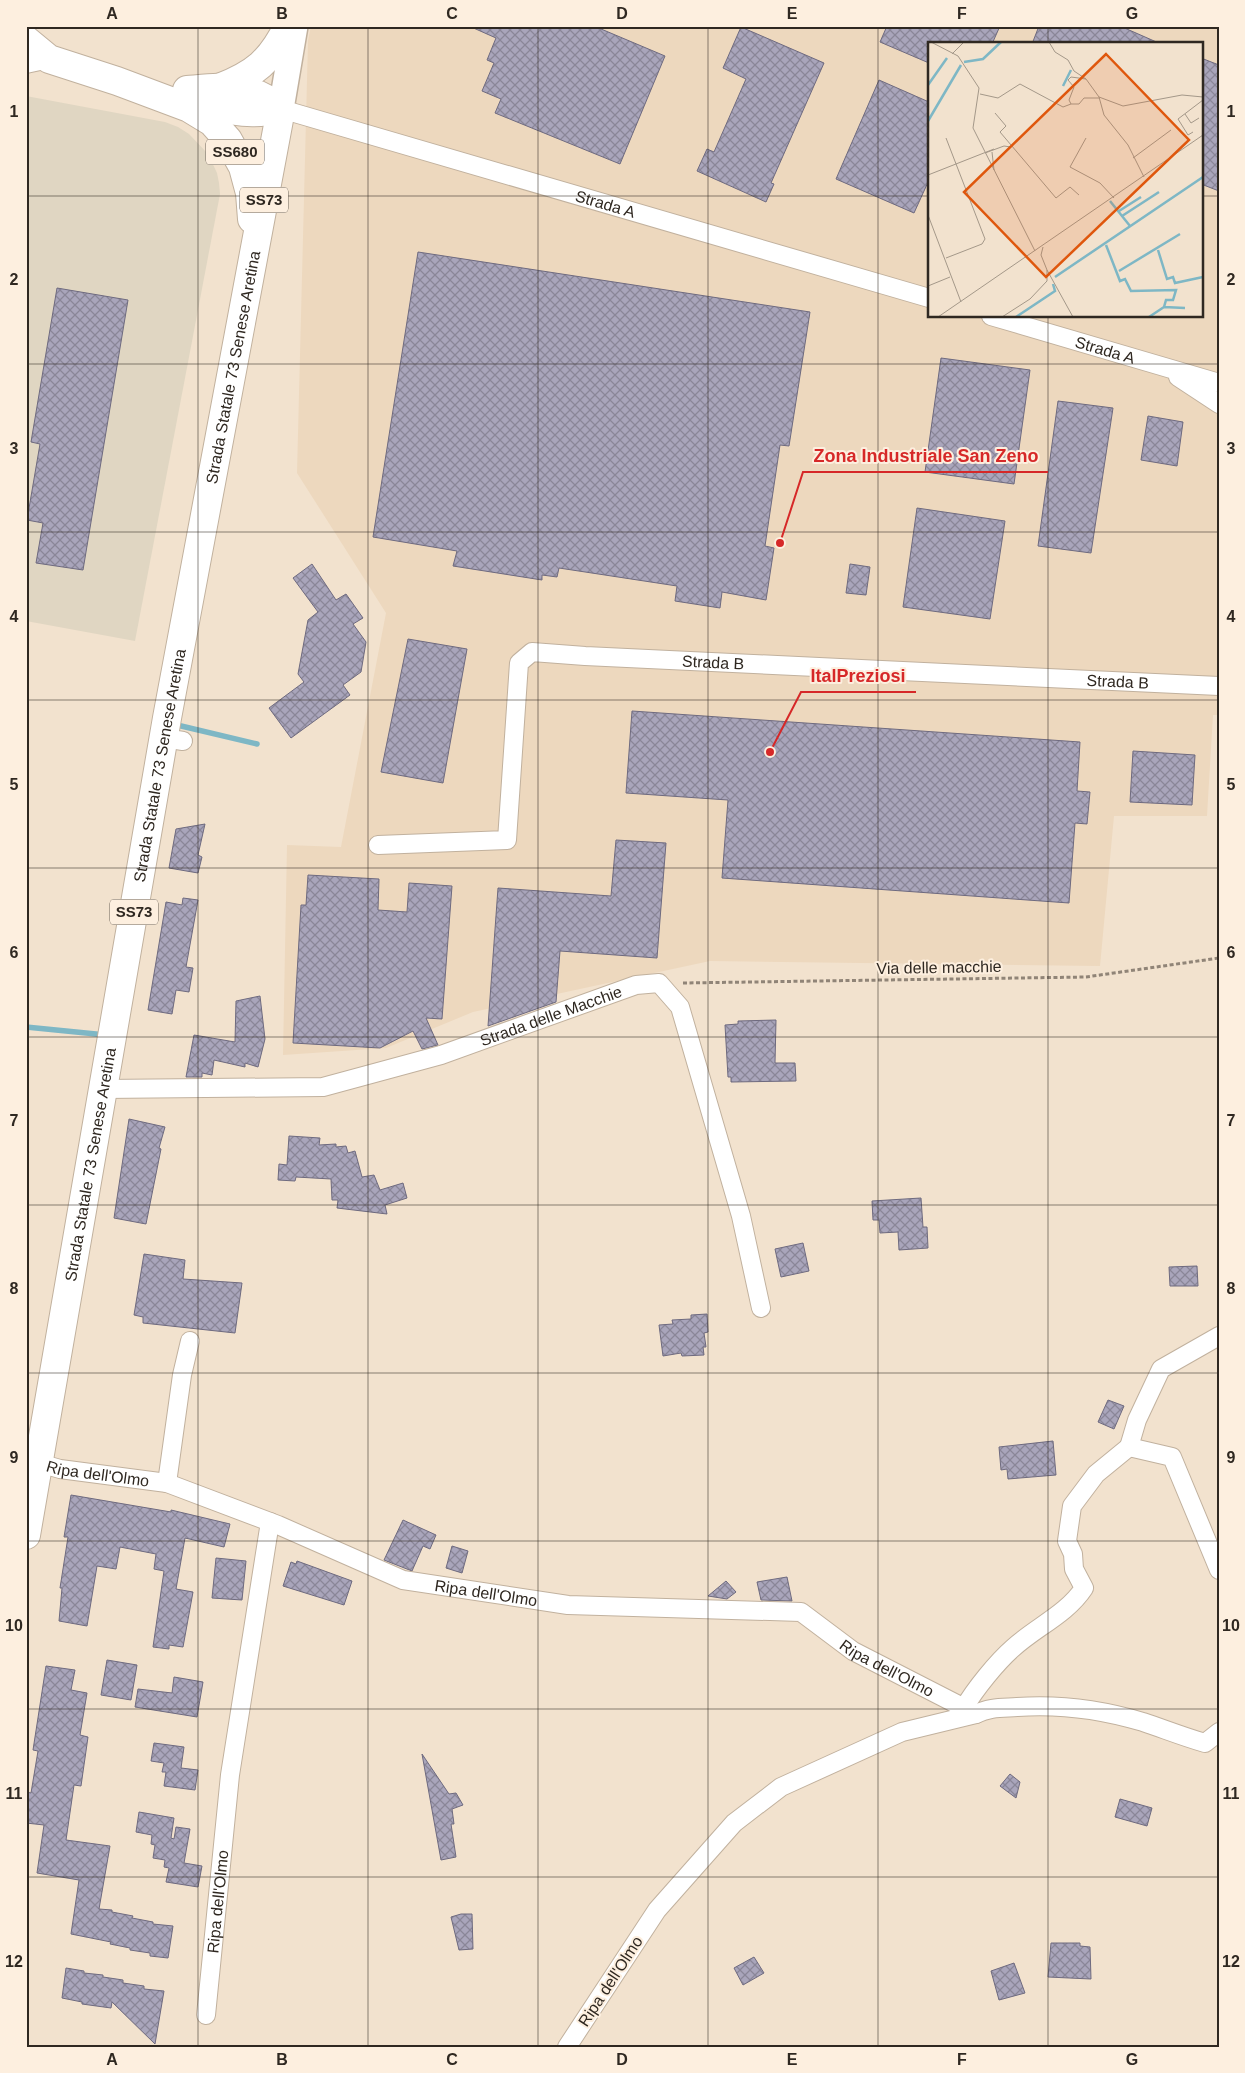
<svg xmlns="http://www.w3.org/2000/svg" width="1245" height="2073" font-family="Arial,sans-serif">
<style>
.commercial{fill:#e0d6c2}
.built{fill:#edd8be;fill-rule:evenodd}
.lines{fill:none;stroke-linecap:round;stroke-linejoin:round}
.stream{stroke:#7eb7c5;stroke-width:5.5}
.building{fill:url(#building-cross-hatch);stroke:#6e6a7f}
.minor-casing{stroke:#c1b19e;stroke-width:20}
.secondary-casing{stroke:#c1b19e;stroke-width:28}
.primary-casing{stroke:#c1b19e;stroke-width:30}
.path{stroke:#908477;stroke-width:3;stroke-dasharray:4 2.5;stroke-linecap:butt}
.minor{stroke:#fff;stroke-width:18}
.secondary{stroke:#fff;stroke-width:25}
.primary{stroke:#fff;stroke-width:28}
.grid{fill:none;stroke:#2f2821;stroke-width:1;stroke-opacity:0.55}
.labels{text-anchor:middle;stroke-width:4;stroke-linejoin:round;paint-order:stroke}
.shield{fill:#fdefdf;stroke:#6d645a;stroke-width:1}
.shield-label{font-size:15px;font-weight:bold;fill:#2f2821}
.street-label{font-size:16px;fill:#2f2821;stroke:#fdefdf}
.inset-river{fill:none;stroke:#7eb7c5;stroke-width:2.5}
.inset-road{fill:none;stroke:#a49889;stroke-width:1}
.view{fill:#df570d;fill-opacity:0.15;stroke:#df570d;stroke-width:2.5}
.inset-edge{fill:none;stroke:#2f2821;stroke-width:2.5}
.leader{fill:none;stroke:#d62828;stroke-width:2}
.callout-dot{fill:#d62828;stroke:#fdefdf;stroke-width:2}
.callout-label{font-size:18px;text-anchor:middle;font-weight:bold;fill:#d62828;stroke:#fdefdf;stroke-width:4;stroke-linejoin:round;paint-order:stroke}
.neatline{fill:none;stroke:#2f2821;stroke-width:2}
.grid-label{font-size:16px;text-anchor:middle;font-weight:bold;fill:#2f2821}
</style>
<defs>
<pattern id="building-cross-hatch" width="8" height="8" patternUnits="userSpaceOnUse" patternTransform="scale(1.25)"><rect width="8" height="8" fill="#a9a5bb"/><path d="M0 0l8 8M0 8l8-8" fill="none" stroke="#8a8698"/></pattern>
</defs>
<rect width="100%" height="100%" fill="#f2e2ce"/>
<path class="commercial" d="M26 96 165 122 178 127 189 134 208 154 217 173 219 183 220 194 135 641 26 621Z"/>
<path class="built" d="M311 26H1219V715H1213L1207 816H1114L1100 966 710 961 473 1012 386 1048 283 1055 287 845 341 847 386 613 297 473 308 41ZM929 44H1201V316H929Z"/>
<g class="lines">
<g class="stream">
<path d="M177 725 257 744"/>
<path d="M26 1027 106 1035"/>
</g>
</g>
<g class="building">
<path d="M469 26H594L665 56 620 164 495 113 501 99 482 91 494 63 487 60 496 38Z"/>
<path d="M887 26H1000L992 44H929V63L880 42Z"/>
<path d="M1039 26H1120L1161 44H1032Z"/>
<path d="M741 27 824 63 771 183 774 184 766 202 697 171 707 149 714 152 746 79 723 68Z"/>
<path d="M1201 58 1219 65V191L1201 184Z"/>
<path d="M879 80 929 102V180L914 213 836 179Z"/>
<path d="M418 252 810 312 789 446 780 445 765 546 774 548 766 600 722 592 720 608 675 601 677 586 559 568 557 577 542 575V580L453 566 457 551 373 537Z"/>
<path d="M57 288 128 300 83 570 36 563 43 523 27 520 40 444 31 442Z"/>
<path d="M941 358 1030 370 1014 484 925 472Z"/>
<path d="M1058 401 1113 408 1091 553 1038 546Z"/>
<path d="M1148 416 1183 422 1177 466 1141 460Z"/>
<path d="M917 508 1005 521 990 619 903 607Z"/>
<path d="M312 564 336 600 346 594 363 618 353 624 366 642 361 672 343 685 350 695 291 738 269 708 304 682 298 674 308 620 318 612 293 578Z"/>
<path d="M850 564 870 567 866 595 846 593Z"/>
<path d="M408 639 467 649 443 783 381 772Z"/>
<path d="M632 711 1080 742 1077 791 1090 792 1087 824 1075 823 1069 903 722 878 728 800 626 793Z"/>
<path d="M1133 751 1195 755 1192 805 1130 802Z"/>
<path d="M205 824 198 855 202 857 198 873 169 868 176 829Z"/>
<path d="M616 840 666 843 657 958 560 951 556 1002 488 1026 498 888 611 896Z"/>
<path d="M308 875 379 879 378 910 407 912 409 883 452 886 442 1019 426 1018 438 1045 422 1049 413 1031 380 1048 293 1043 301 905H306Z"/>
<path d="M183 898 198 900 186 967 193 968 189 992 176 990 172 1014 148 1010 166 902 182 905Z"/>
<path d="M260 996 265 1039 258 1067 245 1063V1067L214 1060 212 1075 202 1073V1077H186L194 1035 235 1042 236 1001Z"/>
<path d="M776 1020 775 1063H795L796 1081 731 1082V1077H728L725 1025 738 1024V1021Z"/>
<path d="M129 1119 165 1127 159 1148 161 1149 146 1224 114 1218Z"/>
<path d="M289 1136 320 1138 319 1145 336 1144V1147L346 1146 348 1153 355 1151 362 1177 374 1175 380 1190 403 1183 407 1198 385 1205 387 1214 337 1208 338 1200H332L331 1179 296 1177 295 1181 278 1180 279 1164 287 1165Z"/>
<path d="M921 1198 923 1227H927L928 1248 899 1250 898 1232 880 1233 879 1220H873L872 1201Z"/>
<path d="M803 1243 809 1271 781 1277 775 1249Z"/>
<path d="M144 1254 185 1260 183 1279 242 1283 235 1333 143 1323V1317L134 1315Z"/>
<path d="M1197 1266 1198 1286H1170L1169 1267Z"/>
<path d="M707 1314 708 1332 704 1333 706 1347H703L704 1355 682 1356 681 1353 663 1356 659 1325 673 1324 672 1320 691 1319V1315Z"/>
<path d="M1108 1400 1124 1406 1114 1429 1098 1422Z"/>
<path d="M1053 1441 1056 1475 1008 1479 1007 1469 1001 1470 999 1447Z"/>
<path d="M71 1495 171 1512V1510L230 1524 224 1547 185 1538 176 1589 193 1592 183 1647 169 1645V1649L153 1647 164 1571 154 1569 156 1554 120 1547 116 1569 97 1566 87 1626 59 1621 62 1588H60L68 1537H64Z"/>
<path d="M403 1520 436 1535 430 1549 423 1546 412 1571 384 1560Z"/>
<path d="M452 1546 468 1551 462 1573 446 1568Z"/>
<path d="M216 1558 246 1561 242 1600 212 1598Z"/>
<path d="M297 1561 352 1581 344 1605 283 1586 291 1562 296 1564Z"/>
<path d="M787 1577 792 1601 761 1600 757 1582Z"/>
<path d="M726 1581 736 1592 727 1599 708 1596Z"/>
<path d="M107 1660 137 1665 131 1700 101 1695Z"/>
<path d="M46 1666 75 1670 71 1690 87 1693 80 1735 88 1737 81 1786 74 1785 66 1840 110 1846 99 1909 112 1910V1912L133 1916 132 1918 153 1922V1924L173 1926 168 1958 150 1956V1953L130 1950V1948L110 1944 111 1942 71 1934 79 1880 37 1873 44 1825 26 1823V1792L31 1793 38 1751 33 1750Z"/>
<path d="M174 1677 203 1682 197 1717 135 1707 138 1689 172 1693Z"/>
<path d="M154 1743 184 1747 181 1768 198 1770 195 1790 164 1786 166 1772H162L164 1763 151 1761Z"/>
<path d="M422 1754 449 1794 456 1793 463 1805 452 1809 454 1824H451L456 1857 441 1860Z"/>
<path d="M1010 1774 1020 1782 1016 1798 1000 1786Z"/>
<path d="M1120 1799 1152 1808 1147 1826 1115 1817Z"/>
<path d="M139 1812 174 1818 171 1838 174 1839 176 1827 190 1829 184 1863 202 1866 198 1887 166 1882 169 1868 164 1867 165 1860 153 1858 155 1845 151 1844 152 1835 136 1832Z"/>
<path d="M461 1914H472L473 1949 459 1950 451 1917Z"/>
<path d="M1051 1943H1080V1946L1090 1947 1091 1979 1048 1977Z"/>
<path d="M754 1957 764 1973 743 1985 734 1968Z"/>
<path d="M1014 1963 1025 1993 999 2000 991 1971Z"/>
<path d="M66 1968 84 1971V1973L103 1975V1977L123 1980V1983L144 1986V1989L164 1991 155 2044 112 2002 111 2008 82 2004V2002L62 1998Z"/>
</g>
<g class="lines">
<g class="minor-casing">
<g id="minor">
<path d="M26 64 49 59"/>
<path id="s1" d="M281 109 929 298"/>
<path id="s2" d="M991 316 1219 383"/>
<path d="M1178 377 1219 404"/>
<path d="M164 738 183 741"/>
<path id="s3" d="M378 845 507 840 519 663 532 652 585 656 1219 686"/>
<path id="s4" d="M103 1089 323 1087 441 1055 636 985 659 983 680 1007 741 1216 761 1308"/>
<path d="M1219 1336 1161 1369 1137 1420 1129 1447 1172 1457 1219 1570"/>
<path id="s5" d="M39 1463 60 1469 167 1483 278 1525 403 1580 568 1605 801 1612 853 1651 976 1714 902 1732 781 1787 734 1823 657 1910 567 2047"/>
<path d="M167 1483 182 1375 190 1341"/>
<path d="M964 1708C975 1689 997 1662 1013 1648 1036 1627 1067 1614 1084 1588L1074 1569 1073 1554 1067 1541 1072 1506 1096 1474 1129 1447"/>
<path d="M976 1714C989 1707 1003 1708 1017 1707 1059 1704 1103 1710 1143 1722 1164 1729 1184 1737 1205 1743L1219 1732"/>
<path id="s6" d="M206 2015 230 1775 270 1522"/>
</g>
</g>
<g class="secondary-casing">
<path id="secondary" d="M281 109 295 26"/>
</g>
<g class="primary-casing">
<g id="primary">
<path d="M26 40 49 59 117 81 189 108 212 122 228 140 243 167 250 193 252 219"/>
<path d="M219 88C255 74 271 61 288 26"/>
<path d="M187 90C225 87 249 83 281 109"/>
<path d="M190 96C224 110 244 117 281 109"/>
<path id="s7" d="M26 1535 167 718 281 109"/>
</g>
</g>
<path class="path" d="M683 983 1086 977 1219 958"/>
<use href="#minor" class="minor"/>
<use href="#secondary" class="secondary"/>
<use href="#primary" class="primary"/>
</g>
<path class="grid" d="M198 26V2047M368 26V2047M538 26V2047M708 26V2047M878 26V2047M1048 26V44M26 196H929M1201 196H1219M1048 316V2047M26 364H1219M26 532H1219M26 700H1219M26 868H1219M26 1037H1219M26 1205H1219M26 1373H1219M26 1541H1219M26 1709H1219M26 1877H1219"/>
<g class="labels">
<g class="shield">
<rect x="206" y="139.5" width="58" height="25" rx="4"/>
<rect x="240" y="187.5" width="48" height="25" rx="4"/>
<rect x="110" y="899.5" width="48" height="25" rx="4"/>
</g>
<g class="shield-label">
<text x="235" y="157">SS680</text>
<text x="264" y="205">SS73</text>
<text x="134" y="917">SS73</text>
</g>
<g class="street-label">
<text dy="6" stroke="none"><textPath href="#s1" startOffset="338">Strada A</textPath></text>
<text dy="6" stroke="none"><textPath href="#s2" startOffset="119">Strada A</textPath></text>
<text dy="6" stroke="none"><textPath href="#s7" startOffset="1186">Strada Statale 73 Senese Aretina</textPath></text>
<text dy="6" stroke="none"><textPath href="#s3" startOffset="505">Strada B</textPath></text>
<text dy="6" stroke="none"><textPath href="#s3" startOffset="910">Strada B</textPath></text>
<text dy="6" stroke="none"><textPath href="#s7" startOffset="781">Strada Statale 73 Senese Aretina</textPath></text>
<text transform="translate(939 967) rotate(-1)" y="6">Via delle macchie</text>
<text dy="6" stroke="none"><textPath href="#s4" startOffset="459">Strada delle Macchie</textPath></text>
<text dy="6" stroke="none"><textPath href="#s7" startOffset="376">Strada Statale 73 Senese Aretina</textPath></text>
<text dy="6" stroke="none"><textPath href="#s5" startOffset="60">Ripa dell'Olmo</textPath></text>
<text dy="6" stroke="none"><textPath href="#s5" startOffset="469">Ripa dell'Olmo</textPath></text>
<text dy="6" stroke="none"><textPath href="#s5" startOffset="888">Ripa dell'Olmo</textPath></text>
<text dy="6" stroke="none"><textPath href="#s6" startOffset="114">Ripa dell'Olmo</textPath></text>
<text transform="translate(610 1981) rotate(-57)" y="6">Ripa dell'Olmo</text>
</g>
</g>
<g transform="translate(928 42)">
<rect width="275" height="275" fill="#f2e2ce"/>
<path class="inset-river" d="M36 20 55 17 73 0M0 43 19 16M135 44 143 28M0 79 33 23M182 159 202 184M191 169 213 155M194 174 231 150M178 203 192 239 197 237 203 249 248 248 245 258H238L236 265 221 275M230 208 239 237 245 235 247 241 275 235M191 229 252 192M127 235 275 135M236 265 257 266M88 275 127 249 125 242"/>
<path class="inset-road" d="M3 0 30 14 51 46 45 86 107 209M121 0 127 10 140 18 146 29 158 37M24 12 36 0M52 52 70 56 92 42 135 65 143 62 141 58 146 45 140 38 143 35 158 37 171 55M143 62H151L156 56H172M67 71 78 84 72 90 128 156 142 145 151 153M257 72 263 81 271 76M265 90 260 93 250 77 275 58M158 96 142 125 172 141 186 156M64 110 66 128M57 111 76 104 83 105M205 116 243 88M0 133 66 107M216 135 200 103 176 73 171 55 195 64 254 53 275 55M0 173 33 260M18 216 54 202 57 197 18 96M119 228 145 275M0 244 22 235M102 257 119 239V228L113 213 115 205M10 275 275 93M74 275 102 257"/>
<path class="view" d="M178 12 261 98 118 235 36 150Z"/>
<rect width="275" height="275" class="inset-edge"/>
</g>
<path class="leader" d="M780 543L803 472H1048M770 752L801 692H916"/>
<g class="callout-dot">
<circle cx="780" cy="543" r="5"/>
<circle cx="770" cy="752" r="5"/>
</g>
<g class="callout-label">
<text x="926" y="462">Zona Industriale San Zeno</text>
<text x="858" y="682">ItalPreziosi</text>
</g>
<rect width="1245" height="2073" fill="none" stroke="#fdefdf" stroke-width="55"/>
<rect x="28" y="28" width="1190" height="2018" class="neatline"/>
<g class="grid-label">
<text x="112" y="19">A</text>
<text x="282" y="19">B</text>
<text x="452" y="19">C</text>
<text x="622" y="19">D</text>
<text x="792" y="19">E</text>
<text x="962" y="19">F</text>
<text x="1132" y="19">G</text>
<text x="14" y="117">1</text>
<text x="1231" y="117">1</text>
<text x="14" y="285">2</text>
<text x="1231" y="285">2</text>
<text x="14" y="454">3</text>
<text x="1231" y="454">3</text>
<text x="14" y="622">4</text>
<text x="1231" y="622">4</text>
<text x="14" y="790">5</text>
<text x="1231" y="790">5</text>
<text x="14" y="958">6</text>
<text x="1231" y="958">6</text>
<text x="14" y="1126">7</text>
<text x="1231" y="1126">7</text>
<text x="14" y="1294">8</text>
<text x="1231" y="1294">8</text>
<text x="14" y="1463">9</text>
<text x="1231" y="1463">9</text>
<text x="14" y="1631">10</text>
<text x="1231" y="1631">10</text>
<text x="14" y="1799">11</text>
<text x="1231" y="1799">11</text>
<text x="14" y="1967">12</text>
<text x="1231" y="1967">12</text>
<text x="112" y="2065">A</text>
<text x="282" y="2065">B</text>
<text x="452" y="2065">C</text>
<text x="622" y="2065">D</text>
<text x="792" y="2065">E</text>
<text x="962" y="2065">F</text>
<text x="1132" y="2065">G</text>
</g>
</svg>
